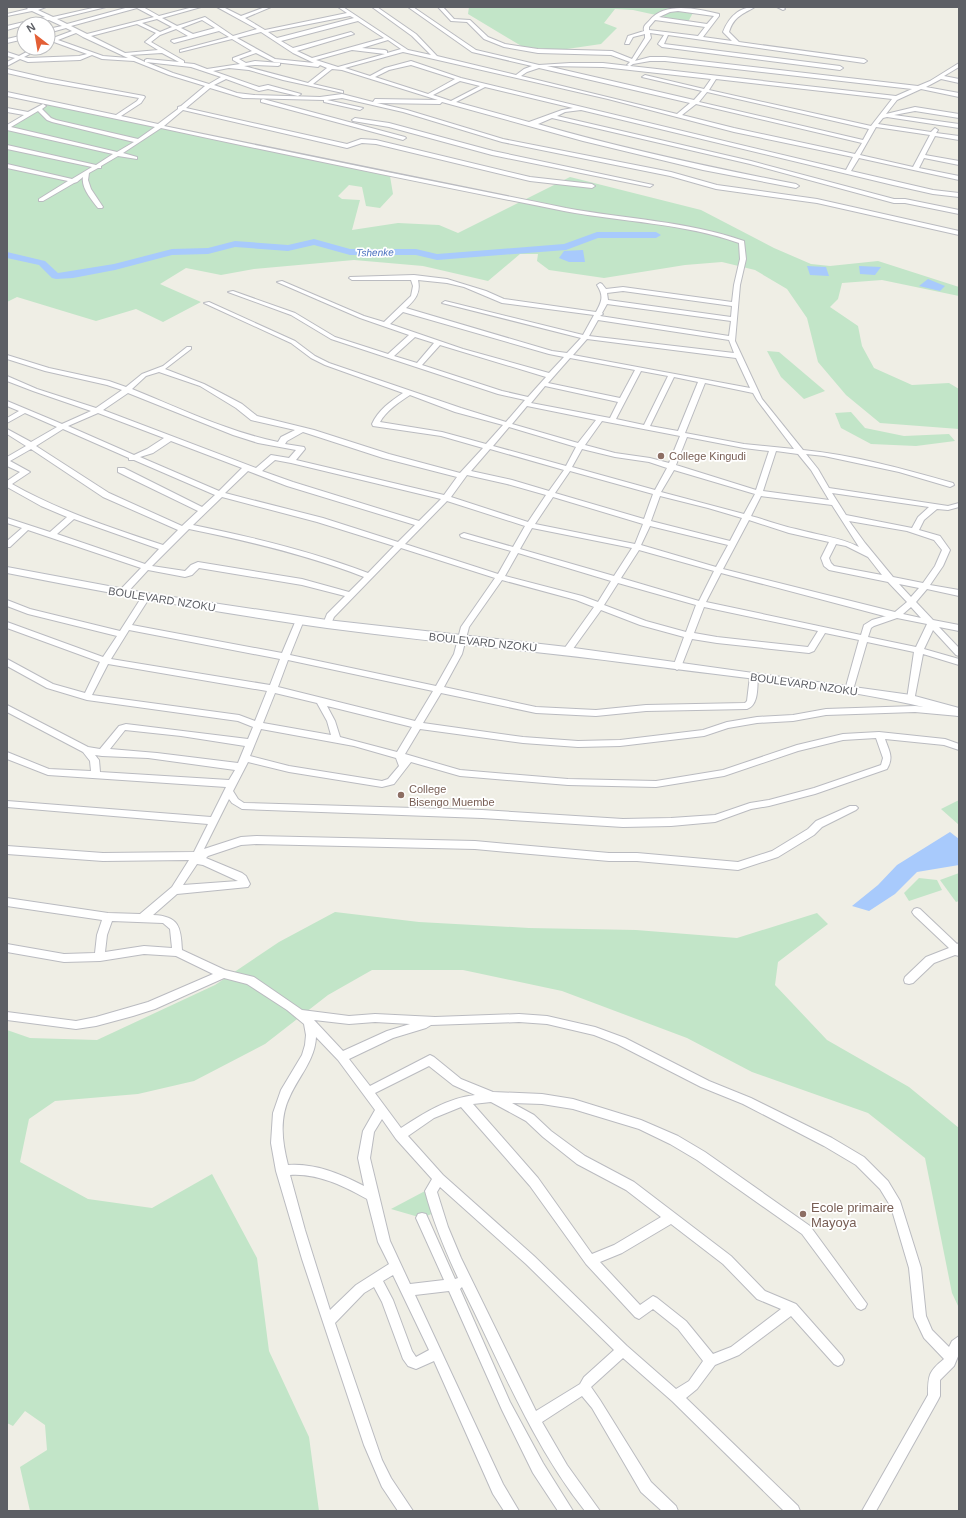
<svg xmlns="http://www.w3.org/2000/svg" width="966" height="1518" font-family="Arial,sans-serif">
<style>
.green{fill:#c2e5c8}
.water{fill:#a8cafc}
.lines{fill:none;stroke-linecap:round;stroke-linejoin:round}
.river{fill:#a8cafc;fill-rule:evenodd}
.street-casing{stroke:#babbc0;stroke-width:2}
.secondary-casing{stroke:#babcc2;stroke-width:2}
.street{fill:#fff;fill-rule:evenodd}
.secondary{fill:#fff;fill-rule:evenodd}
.education-dot{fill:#8d6e63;stroke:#fff;stroke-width:1.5}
.labels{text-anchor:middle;stroke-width:3.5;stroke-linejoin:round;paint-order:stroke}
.far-water-label{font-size:10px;font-style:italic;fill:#4a71bf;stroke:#fff}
.education-label{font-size:11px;fill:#785e54;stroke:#fff;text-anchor:start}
.street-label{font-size:11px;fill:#5d5f65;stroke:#fff}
.near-education-label{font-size:13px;fill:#785e54;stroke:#fff;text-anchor:start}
</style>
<rect width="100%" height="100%" fill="#efeee5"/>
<g class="green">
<path d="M469 7H696L688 22 633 10 615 9 604 23 617 28 601 44 560 50 523 47 468 14Z"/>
<path d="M51 102 390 176 393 194 380 208 366 206 362 187 349 185 338 196 342 199 360 200 352 230 398 223 439 225 458 233 570 177 701 210 774 248 811 264 830 266 878 261 959 287V296L882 280 842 283 838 299 830 307 858 326 862 346 874 368 912 385 949 383 959 389V429L880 423 846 395 818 362 807 318 787 289 755 270 722 262 685 265 604 278 549 270 537 261 538 254H520L488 281 423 266 354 260 254 269 221 275 186 268 160 284 201 302 163 322 136 309 96 321 17 297 7 302V127Z"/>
<path d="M767 351 779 352 825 391 804 399 781 377Z"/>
<path d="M851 412 865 428 904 436 949 434 955 441 916 446 871 444 841 428 835 413Z"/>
<path d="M959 800V825L941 809Z"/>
<path d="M959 873V901L956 902 940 880Z"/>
<path d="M919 878 937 880 942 890 909 901 904 893Z"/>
<path d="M335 912 419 922 529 928 636 930 737 938 817 913 828 924 778 962 775 985 827 1040 909 1087 959 1128V1308L952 1293 925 1158 868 1113 752 1072 687 1038 562 991 463 970H372L328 995 265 1044 194 1081 138 1094 55 1101 29 1119 20 1162 88 1199 152 1208 212 1174 257 1258 269 1351 309 1437 319 1511H30L20 1467 47 1450 45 1425 25 1411 13 1426 7 1423V1030L30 1038 97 1040 215 985 279 942Z"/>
<path d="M425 1191 443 1209 422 1218 391 1209Z"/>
</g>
<g class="water">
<path d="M583 250 585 262H569L559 258 564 251Z"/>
<path d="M807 266 826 267 829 276 810 275Z"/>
<path d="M859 266 881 267 875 275 860 274Z"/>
<path d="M928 279 945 286 940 291 919 286Z"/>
<path d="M950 832 959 839V865L917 872 895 894 869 911 852 906 878 885 897 865Z"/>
</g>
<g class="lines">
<path class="river" d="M597 232H656L661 235 656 238H598L566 250 437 260 416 255H350L314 245 288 251 235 247 208 254 172 255 115 270 73 278 56 279 52 278 39 265 7 258V252L45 261 58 273 114 264 172 249 208 248 235 241 288 245 314 239 350 249H416L437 254 564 244Z"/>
<g class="street-casing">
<g id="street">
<path d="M26 7H46L38 10 53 17 97 7H106L57 19 67 24 129 7H143L159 16 193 7H201L162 18 177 26 205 17 233 36 257 29 217 7H223L241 16 265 7H271L245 18 265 30 347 13 338 7H343L408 50 431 55 412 36 372 7H377L416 34 437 56 516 75 524 69 532 66 472 52 408 7H413L476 50 539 65 570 63H603L629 66 627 65 630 62 611 55 538 53 504 47 484 39 467 22 451 21 438 7H443L454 19 470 20 488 37 505 44 538 49 612 51 632 59 645 38V34L633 37 629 44H625L628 36 644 31C643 26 645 25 649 21 665 1 697 9 719 14V16L703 37 732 41 723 32C729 17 739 7 755 7 743 14 734 16 729 32L739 42 864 59 867 61 864 63 668 35 664 44 840 66 843 68 840 70 662 47 658 44 664 35 650 33 651 38 635 61 650 57H665L918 86 930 81 959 63V67L944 76 959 79V83L941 79 926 87 959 93V97L921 89 897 100 886 114 915 107 959 114V118L915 111 894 115 959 124V128L887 117 883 118 878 124 931 132 935 128 938 130 936 133 959 136V140L935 136 925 155 959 161V165L924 158 919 168 959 176V180L859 158 851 171 933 190 959 193V197L933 194 893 185 581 110 565 112 557 116 751 161 894 199H905L959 210V214L905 203H894L750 164 552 118 538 124C623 149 709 167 796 184L799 186 796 188 703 170 583 141 442 102 440 104 377 103 407 110 503 139 671 172 717 185 817 199 959 231V235L817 203 716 189 670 176 502 142 403 112 342 98 327 100 363 108 360 110 324 102V100L243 98 210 88 186 108 347 144 361 139 376 140 530 177 592 184 595 186 592 188 530 181 376 144 362 143 347 148 183 110 164 126C298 154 432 181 566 208 625 219 687 221 744 241L746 259 740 285 735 341 762 399 803 450C854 455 904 469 953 483L954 485 950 487 899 472 824 456 806 454 818 469 829 488 948 506 959 503V507L948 510 937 509 924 520 919 530 940 536 950 550 943 566 930 585 959 590V596L927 589 916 602 933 620 959 625V631L939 627 959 648V656L956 655 933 630 924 649 959 659V665L923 654 914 701 911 702 907 699 914 652 867 642 853 690 849 693 845 690 859 640 825 633 814 651 809 653 717 643 692 639 681 667 677 670 673 667 684 637 640 625 601 610 570 653H564L563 651 564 649 594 607 576 600 502 580 469 627 462 654 444 687 536 707 596 710 646 705 745 703 747 701 750 676 754 673 758 676C757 687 759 705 747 709L646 711 596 716 536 713 441 693 423 723 523 737 578 741 620 740 703 730 727 722 757 717 793 715 826 709 915 706 959 710V716L915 712 826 715 793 721 757 723 728 728 704 736 620 746 578 747 523 743 420 729 405 754 460 770 568 779 656 781 723 770 797 745 843 734 879 732 945 739 959 744V750L944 745 885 739C889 751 894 757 887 769L815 794 769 806 751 809 715 822 671 826 623 827 482 818 242 809 232 803 229 799 204 849 241 837 256 836 475 841 609 853H637L738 862 772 851 808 829 816 821 850 806H856L858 808 856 810 822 827 814 835 778 857 738 870 637 861H609L475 849 256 844 241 845 208 856 206 858 242 873 246 876 250 884 248 887 177 894 153 915C179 916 181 927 182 950L225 970 254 977 302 1010 349 1016 375 1014 435 1017 519 1014 547 1016 595 1027 625 1038 709 1081 751 1098 832 1138 864 1157 888 1181 900 1201 921 1268 926 1316 932 1330 949 1347 952 1341 959 1336V1354L954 1366 940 1380V1396L938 1400 876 1511H862L928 1395C928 1375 929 1371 944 1359L924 1338 914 1317 909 1268 891 1207 880 1189 856 1165 824 1146 743 1104 701 1087 617 1044 594 1035 547 1024 519 1022 431 1025 426 1028 393 1038 349 1059 370 1086 430 1055 434 1057 461 1079 493 1092 542 1094 573 1099 641 1120 678 1136 705 1152 810 1226 867 1304 865 1308 861 1310 857 1308 802 1234 697 1160 670 1144 639 1129 573 1109 542 1104 512 1103 534 1115 551 1131 585 1156 634 1182 731 1256 765 1291 796 1304 842 1356 844 1360 842 1364 838 1366 834 1364 791 1316 739 1355 715 1365 697 1389 686 1398 798 1506 800 1511H784L672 1401 623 1358 591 1387 600 1400 651 1482 676 1506 678 1511H662L641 1492 592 1408 582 1396 542 1422 567 1465 600 1511H585C532 1444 500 1363 462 1287L460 1289 510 1402 543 1463 573 1511H558L533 1473 502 1410 449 1291 415 1295 503 1484 519 1511H504L493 1494 434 1361 416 1369 408 1366 403 1359 382 1302 374 1287 364 1293 335 1323 382 1460 391 1478 413 1511H398L382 1487 364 1445 302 1259 276 1171 271 1143 273 1113 281 1090 302 1055 305 1045 306 1035 304 1024 287 1010 247 984 224 978 155 1009 133 1016 96 1026 76 1029 7 1020V1012L76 1021 96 1017 148 1002 213 974 176 956 144 954 100 961 64 962 7 952V944L64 954 95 953 97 935 102 920 7 906V898L108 913 140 914 172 887 189 860 103 861 7 854V846L103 853 194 852 208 824 7 807V801L211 817 226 787 48 775 7 759V752L49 769 91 771 90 761 83 752 7 712V705L88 747 100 749 119 726 126 724 248 739 253 727 238 721 87 700 47 688 7 666V659L53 684 85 693 100 662 7 628V622L103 657 117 636 28 614 7 606V600L30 609 120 631 143 595 146 594 150 597 132 625 282 653 296 620 300 617 304 620 290 655 436 686 454 654 461 627 495 578 401 548 334 617 330 626 327 627 323 624 327 614 345 596 302 585 199 568 192 575 185 577 148 570 125 595H119L118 593 119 591 141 568 28 530 10 547H7V541L22 528 7 523V518L50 532 67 517 41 506 7 487V481L20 472 7 466V457L26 446 7 434V429L31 442 57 427 25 413 7 423V418L19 411 7 406V401L62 424 91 411 33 391 7 381V376L37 389 96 408 122 390 107 385 45 371 7 359V355L49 368 109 381 126 387 142 374 163 366 187 347H191V349L165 369 204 384 242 404 257 416 314 430 389 454 460 473 483 448 441 436 373 426 372 424C378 410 391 401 403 393L325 365 311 358 291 343 204 303 209 302 295 341 315 356 329 363 461 408 506 422 525 400 498 394 331 339 291 315 228 292 233 291 295 313 335 337 388 354 409 335 360 318 277 282 282 281 364 316 384 322 411 296 413 286 411 280H352L349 278 350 277 414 275 447 279 486 291 504 299 596 312C602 301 604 296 597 285L600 283 602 284 606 289 623 287 732 302 734 285 740 259 739 243C683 223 622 222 564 211 429 184 295 157 161 128L123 153 137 157V159L118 156 101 166V168H98L89 173 88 180 91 189 103 207 102 208H98C92 200 81 188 83 177L77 182 74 183 43 201H39V199L68 181 7 168V164L72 179 92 167 7 149V145L96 165 113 154 7 130V125L24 115 7 112V108L28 112 43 104 46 106 42 109 51 118 56 120 138 139 155 127 7 96V92L116 115 137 101 139 98 46 82 7 73V69L46 78 144 96 145 97 141 103 121 116 158 124 178 109V107L181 106 205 86 169 75 134 61 102 59 92 55 80 60 28 62 20 59 7 66V62L15 58 7 56V52L19 56 34 48H41L24 57 28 58 79 56 87 54 54 42H49L48 36 53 38 72 31 66 28 48 33V29L62 26 49 20 24 24V25L7 30V26L45 17 32 11 7 16V14L28 9ZM137 8 154 17 87 34 71 26ZM678 11 714 16 707 24 659 17 670 12ZM350 16 354 18 277 38 268 32ZM157 19 172 27 160 32 142 23ZM202 20 215 28 193 34 181 28ZM655 20 705 27 698 36 649 30V27ZM358 21 384 38 312 58 297 51 354 34 351 32 293 48 281 41ZM137 24 156 33 145 42 158 50 125 53 91 36ZM176 29 188 36 172 40 171 41 174 43 219 31 229 37 180 50V52L232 39 252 51 233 58V60L240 64 207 69 194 64 184 63V61L151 42 160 35ZM261 32 293 53 314 63 275 59 237 38ZM76 33 83 37 128 58 103 56 58 40ZM388 40 401 49 387 53V51L385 50 362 48ZM352 50 385 54 338 67 316 60ZM403 52 608 99 734 132 853 157 846 170 461 78 411 61 385 68 370 76 345 68ZM162 53 179 62 147 59 145 60V62L130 55ZM256 53 274 62 318 67 320 65 327 68 308 83 244 66 255 65 278 66 280 65V63L255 61 246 63 239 59ZM650 61H665L912 89 896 96 630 66 633 64ZM146 62 191 67 221 77 209 84 173 73ZM411 65 455 79 428 94 375 77 389 70ZM547 66 603 67 711 79 704 89 645 75 642 77 702 91 694 100ZM229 68 249 70 283 80 343 93V91L313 84 332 69 342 70 438 100 375 99 373 102 342 94 320 97 254 95 237 93 214 85 226 79 259 91 268 89 298 96 301 94 268 85 259 87 213 71ZM539 68 690 103 677 114 521 76 527 72ZM716 79 892 99 871 126 709 90ZM460 81 480 86 451 101 433 95ZM485 87 573 108 562 110 529 122 456 102ZM707 92 869 129 863 140 699 102ZM696 104 862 143 855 154 734 128 682 115ZM38 111 47 120 52 122 134 142 117 152 11 127ZM876 127 930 135 913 167 860 155ZM418 280 447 283 464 287 502 303 594 315 583 335 445 301 442 303 581 338 567 353 552 351 406 308C415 300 421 293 418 280ZM623 291 732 306 731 317 608 300 607 293ZM607 304 731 321 729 336 600 316 603 314 602 313ZM403 312 549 354 564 357 549 373 463 349 390 324ZM598 320 729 340 734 353 589 336ZM415 337 434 343 417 363 394 356ZM587 339 736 358 750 388 573 355ZM440 345 546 377 528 397 502 391 422 365ZM570 358 635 370 620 398 548 383ZM641 371 668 376 644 425 616 419ZM159 372 200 386 236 408 251 420 295 430 281 437 278 442C229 432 179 408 132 389L146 376ZM674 377 698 382 678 431 650 426ZM705 383 753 393 757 400 794 449 744 444 685 433ZM545 386 618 402 610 418 531 403ZM128 393 233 435 258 443 296 450 289 458 271 455 256 468 103 410ZM410 395 455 412 503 425 486 444 442 432 380 422C386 411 399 402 410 395ZM527 406 596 420 578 443 512 424ZM98 413 164 438 147 449 134 455 68 426ZM602 421 680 436 669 463 650 458 615 453 585 445ZM509 427 576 447 566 466 493 446ZM63 429 129 458V460H134L215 495 202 507 124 468H118V472L128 477 198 511 182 526 109 493 36 446ZM303 432 383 458 457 477 444 495 296 460 305 449 304 447 285 444 287 441ZM687 437 744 448 769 451 756 490 676 465ZM171 441 242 468 219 491 140 457 153 453ZM31 449 103 497 178 530 163 545C111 528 60 511 12 484L30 472 10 461ZM490 449 564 470 549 491 512 480 471 471ZM582 449 615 457 649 462 667 468 655 490 572 467ZM776 451 798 454 811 470 829 500 763 491ZM275 460 291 463 441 499 419 521 293 482 262 471ZM674 470 755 494 744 514 661 492ZM248 471 287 486 415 525 398 542 323 518 225 493ZM570 471 653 494 644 519 555 493ZM467 475 507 484 546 495 528 522 451 497ZM832 493 929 507 918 517 912 528 846 515ZM660 496 708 508 742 518 730 541 651 521ZM761 496 832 505 859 547C840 537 817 535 796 529 781 526 766 520 751 516ZM222 497 317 522 394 546 368 573C311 551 252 537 193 525ZM553 497 643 524 635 544 535 524ZM447 501 525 526 513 547 464 533 460 535 461 537 511 551 498 574 405 544ZM74 519 159 549 145 564 57 534ZM749 520 789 533 829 542 821 558 824 566 829 570 888 582 907 602 895 612 723 569ZM849 521 907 531 934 540 942 550 935 566 923 583 893 577 865 543ZM650 526 728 545 716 567 641 545ZM532 528 632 548 614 576 520 549ZM189 529C248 541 307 555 364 577L349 592 302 579 198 562 191 565 185 571 152 566ZM836 544 846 546 868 557 882 575 834 566 831 563 829 558ZM639 550 714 571 699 601 621 578ZM518 553 611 581 598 602 582 596 505 576ZM721 573 884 616H886L872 620 864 625 861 635 706 602ZM618 583 696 605 686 632 646 621 604 605ZM899 584 919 588 911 597ZM704 607 818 631 808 647 717 637 694 633ZM911 607 921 618 903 614ZM897 618 927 624 916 647 868 637 871 628 874 626ZM129 630 280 659 270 685 111 659ZM288 660 433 691 415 721 278 687ZM108 664 267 691 255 721 239 715 92 695ZM275 693 317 703 327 721 331 735 263 723ZM327 706 412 727 397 752 340 737 335 721ZM261 729 354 746 396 758 399 766 388 779 382 781 289 766 250 756ZM125 730 181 736 245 746 238 763 157 753 110 749ZM876 738 883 758 881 765 814 788 769 800 750 803 715 815 671 818 623 819 482 810 244 803 238 799 233 791 248 762 289 772 382 787 394 784 411 762 460 776 568 785 656 787 724 776 798 751 843 740ZM95 755 102 756 148 758 235 770 229 780 100 772 99 760ZM197 864 203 865 238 881 183 885ZM112 921 163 923 170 929 172 948 144 946 105 952 107 935ZM314 1020 349 1024 375 1022 410 1024 387 1031 343 1051ZM316 1037 338 1060 375 1110 363 1131 358 1158 364 1186C341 1174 315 1163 288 1165 282 1142 279 1118 290 1096 299 1076 315 1060 316 1037ZM429 1066 453 1085 475 1095C448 1098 424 1113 401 1128L375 1093ZM491 1102 526 1121 543 1137 577 1164 626 1190 661 1217 614 1245 592 1254 538 1178 473 1104ZM461 1107 530 1186 586 1264 635 1317 639 1319 653 1309 678 1329 703 1361 689 1381 676 1389 627 1346 534 1256 443 1175 408 1136 434 1118ZM382 1119 396 1139 432 1179 425 1191C433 1221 445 1250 458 1278L455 1279 426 1214 422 1213 418 1214 416 1218 444 1280 410 1284 390 1241 370 1158 374 1132ZM290 1175C317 1173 344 1186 367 1199L378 1242 389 1264 356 1285 330 1310 305 1230ZM440 1187 526 1264 614 1350 584 1377 580 1384 536 1411 461 1258 448 1227 437 1192ZM671 1224 723 1264 757 1299 781 1309 731 1347 713 1354 686 1321 657 1298 653 1296 640 1305 600 1262 622 1253ZM393 1275 429 1350 416 1357 412 1351 393 1300 383 1281Z"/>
<path d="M777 7H783L785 9 783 10Z"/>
<path d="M24 35V39L7 43V39Z"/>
<path d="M263 99 405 137 406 138 403 140 261 102V100Z"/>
<path d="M355 118 389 123 493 151 653 185 650 187 492 155 389 127 353 121 352 120Z"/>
<path d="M917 908 920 909 957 944 959 943V956L955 955 934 963 913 983 909 984 905 983 904 980 905 977 926 957 949 948 914 915 912 912 914 909Z"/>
</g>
</g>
<g class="secondary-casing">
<path id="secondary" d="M7 567 146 593 327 620 567 647 911 695 959 708V716C857 688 749 679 644 665 538 651 432 642 327 628 219 613 113 594 7 573Z"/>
</g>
<use href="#street" class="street"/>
<use href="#secondary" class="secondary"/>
</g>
<g class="education-dot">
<circle cx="661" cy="456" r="4"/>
<circle cx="401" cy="795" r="4"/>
<circle cx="803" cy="1214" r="4"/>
</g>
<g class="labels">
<g class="far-water-label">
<text transform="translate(375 252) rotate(-1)" y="4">Tshenke</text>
</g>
<g class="education-label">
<text x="669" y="460">College Kingudi</text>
<text x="409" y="793">College<tspan x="409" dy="13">Bisengo Muembe</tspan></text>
</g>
<g class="street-label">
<text transform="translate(162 599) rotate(9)" y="4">BOULEVARD NZOKU</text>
<text transform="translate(483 642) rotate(6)" y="4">BOULEVARD NZOKU</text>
<text transform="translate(804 684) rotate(8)" y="4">BOULEVARD NZOKU</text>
</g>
<g class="near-education-label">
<text x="811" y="1212">Ecole primaire<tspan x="811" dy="15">Mayoya</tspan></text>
</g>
</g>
<rect width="966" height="1518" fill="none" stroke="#5d5f65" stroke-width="16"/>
<g transform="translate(36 36) rotate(329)"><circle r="19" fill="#ffffff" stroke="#bebfc1"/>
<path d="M0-3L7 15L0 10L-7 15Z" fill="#e35f36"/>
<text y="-6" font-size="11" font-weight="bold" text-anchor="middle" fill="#5d5f65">N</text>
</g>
</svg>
